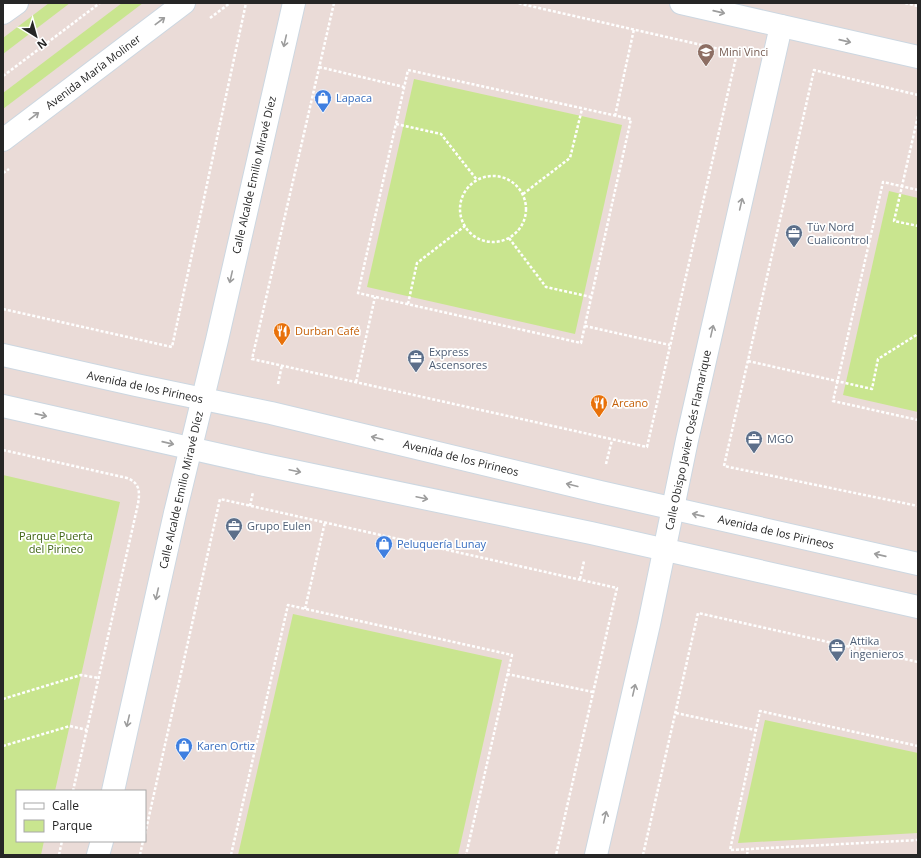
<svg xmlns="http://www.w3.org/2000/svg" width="921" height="858" font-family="'Open Sans',sans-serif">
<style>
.green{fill:#c9e58f}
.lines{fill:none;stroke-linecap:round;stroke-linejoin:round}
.minor-casing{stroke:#ccd7e1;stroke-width:24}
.path{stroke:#fff;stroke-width:2.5;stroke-dasharray:3 2;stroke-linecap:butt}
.minor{stroke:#fff;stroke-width:22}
.oneway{stroke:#9d9d9d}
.labels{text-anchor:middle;stroke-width:3.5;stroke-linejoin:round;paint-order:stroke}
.education-label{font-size:11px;fill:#785e54;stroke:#fff;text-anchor:start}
.street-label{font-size:11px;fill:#262626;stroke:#fff}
.shop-label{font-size:11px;fill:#366cbe;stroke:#fff;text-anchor:start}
.service-label{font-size:11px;fill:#4e5e75;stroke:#fff;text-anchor:start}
.food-label{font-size:11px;fill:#c56008;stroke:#fff;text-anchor:start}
.park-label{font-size:11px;fill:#406515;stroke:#fff}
</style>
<rect width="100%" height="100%" fill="#eadbd7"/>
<g class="green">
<path d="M49 3H70L3 54V38Z"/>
<path d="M122 3H143L3 109V93Z"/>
<path d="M414 79 622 125 575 334 367 287Z"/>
<path d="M889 191 918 198V412L843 395Z"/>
<path d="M3 475 120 502 55 791H17V841H44L41 855H3Z"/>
<path d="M293 614 502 660 458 855H238Z"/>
<path d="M765 720 918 753V833L738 843Z"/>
</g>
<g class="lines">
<g class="minor-casing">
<g id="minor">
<path d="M681 3 918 57"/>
<path d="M3 13 17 3"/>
<path d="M3 140 184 3"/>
<path d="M3 355 136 385 271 413 600 492 918 564"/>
<path d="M3 406 260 464 591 533 918 607"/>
<path d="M113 791 175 513 217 340 294 3"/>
<path d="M98 855 102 841"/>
<path d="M596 855 649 624 687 440 781 26"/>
</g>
</g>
<g class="path">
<path d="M334 3 252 359 647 447 737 53 517 3"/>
<path d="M905 3 918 6"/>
<path d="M210 18 230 3"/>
<path d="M319 67 404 87"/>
<path d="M408 70 631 119 581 343 358 293Z"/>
<path d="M3 76 100 3"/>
<path d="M918 95 814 70 724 466 918 506"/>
<path d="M615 116 634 29"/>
<path d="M918 116 894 221 918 226"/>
<path d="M396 124 441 134 477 180"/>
<path d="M3 173 9 169"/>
<circle cx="493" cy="209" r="33"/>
<path d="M918 190 883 182 833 401 918 420"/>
<path d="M523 194 570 158 582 109"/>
<path d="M509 238 546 287 591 297"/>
<path d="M408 304 417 263 465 226"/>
<path d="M3 309 172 347 246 3"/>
<path d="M585 326 670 345"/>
<path d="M748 361 872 389 878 359 918 334"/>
<path d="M356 382 375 297"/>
<path d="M278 384 282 365"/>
<path d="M3 450 127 478C140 483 140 492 138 504L73 791"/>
<path d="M606 464 612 440"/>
<path d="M250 506 253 492"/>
<path d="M580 579 584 561"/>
<path d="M305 609 325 522"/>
<path d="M507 674 593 692"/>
<path d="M3 699 81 675 98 678"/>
<path d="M676 713 755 730"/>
<path d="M3 746 70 726 87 730"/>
<path d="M918 746 760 711 730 850 918 840"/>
<path d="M145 834 220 499 617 588 556 855"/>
<path d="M59 855 62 841"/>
<path d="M140 855 143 841"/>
<path d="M231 855 288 605 512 655 466 855"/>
<path d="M643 855 698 613 918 662"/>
<path d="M747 855 748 849"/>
</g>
<use href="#minor" class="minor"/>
</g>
<defs><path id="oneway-shaft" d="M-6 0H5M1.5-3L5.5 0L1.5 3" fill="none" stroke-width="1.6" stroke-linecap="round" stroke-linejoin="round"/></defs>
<g class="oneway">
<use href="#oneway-shaft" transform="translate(719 12) rotate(13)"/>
<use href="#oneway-shaft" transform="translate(160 21) rotate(-37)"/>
<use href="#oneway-shaft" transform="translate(285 41) rotate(103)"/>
<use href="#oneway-shaft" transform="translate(845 41) rotate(13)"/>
<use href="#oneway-shaft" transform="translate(34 116) rotate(-37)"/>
<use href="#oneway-shaft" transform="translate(741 204) rotate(-77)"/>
<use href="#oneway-shaft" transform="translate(231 277) rotate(103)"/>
<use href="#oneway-shaft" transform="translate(712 331) rotate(-77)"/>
<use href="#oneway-shaft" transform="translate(41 415) rotate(13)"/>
<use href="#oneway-shaft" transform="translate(377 438) rotate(-166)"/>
<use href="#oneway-shaft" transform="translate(168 443) rotate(13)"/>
<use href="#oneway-shaft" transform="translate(295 471) rotate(12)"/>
<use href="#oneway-shaft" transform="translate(572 485) rotate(-166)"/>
<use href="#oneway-shaft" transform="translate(422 498) rotate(12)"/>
<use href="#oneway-shaft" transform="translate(698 515) rotate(-167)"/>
<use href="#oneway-shaft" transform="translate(880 555) rotate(-167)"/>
<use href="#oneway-shaft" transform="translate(157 594) rotate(103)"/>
<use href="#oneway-shaft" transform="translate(634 690) rotate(-77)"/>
<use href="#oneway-shaft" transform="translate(128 721) rotate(103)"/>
<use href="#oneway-shaft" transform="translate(605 817) rotate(-77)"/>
</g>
<defs>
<g id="school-pin" transform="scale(0.9)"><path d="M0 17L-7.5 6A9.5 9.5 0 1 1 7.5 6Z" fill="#8d6e63" stroke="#fff"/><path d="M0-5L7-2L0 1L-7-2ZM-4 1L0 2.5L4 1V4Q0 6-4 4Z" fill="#fff"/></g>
<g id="shop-pin" transform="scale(0.9)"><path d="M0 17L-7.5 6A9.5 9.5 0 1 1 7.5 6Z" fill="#3f7fe0" stroke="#fff"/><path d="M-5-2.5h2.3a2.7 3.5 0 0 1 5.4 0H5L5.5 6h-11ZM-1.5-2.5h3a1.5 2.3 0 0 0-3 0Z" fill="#fff"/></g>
<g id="office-pin" transform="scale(0.9)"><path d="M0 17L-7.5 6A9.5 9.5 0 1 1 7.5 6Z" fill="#5c6f8a" stroke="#fff"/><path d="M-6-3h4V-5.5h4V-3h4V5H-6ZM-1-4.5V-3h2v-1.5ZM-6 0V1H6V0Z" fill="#fff"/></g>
<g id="restaurant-pin" transform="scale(0.9)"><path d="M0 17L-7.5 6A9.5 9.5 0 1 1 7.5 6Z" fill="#e8710a" stroke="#fff"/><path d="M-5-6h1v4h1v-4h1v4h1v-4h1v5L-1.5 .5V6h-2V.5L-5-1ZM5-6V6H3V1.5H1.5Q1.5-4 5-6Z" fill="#fff"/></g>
</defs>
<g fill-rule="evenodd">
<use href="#school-pin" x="706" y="52"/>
<use href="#shop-pin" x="323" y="98"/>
<use href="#office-pin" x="794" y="233"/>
<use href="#restaurant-pin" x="282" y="331"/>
<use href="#office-pin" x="416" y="358"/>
<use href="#restaurant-pin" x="599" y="403"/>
<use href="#office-pin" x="754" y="439"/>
<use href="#office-pin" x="234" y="526"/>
<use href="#shop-pin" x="384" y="544"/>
<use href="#office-pin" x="837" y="647"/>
<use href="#shop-pin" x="184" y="746"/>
</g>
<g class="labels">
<g class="education-label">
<text x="719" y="56">Mini Vinci</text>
</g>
<g class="street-label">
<text transform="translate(93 72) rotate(-37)" y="4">Avenida María Moliner</text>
<text transform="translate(254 175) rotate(-77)" y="4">Calle Alcalde Emilio Miravé Díez</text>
<text transform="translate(145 387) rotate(12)" y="4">Avenida de los Pirineos</text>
<text transform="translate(688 440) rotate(-78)" y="4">Calle Obispo Javier Osés Flamarique</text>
<text transform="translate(461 458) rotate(14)" y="4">Avenida de los Pirineos</text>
<text transform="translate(181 490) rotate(-77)" y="4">Calle Alcalde Emilio Miravé Díez</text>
<text transform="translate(776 532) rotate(13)" y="4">Avenida de los Pirineos</text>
</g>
<g class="shop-label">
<text x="336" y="102">Lapaca</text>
<text x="397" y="548">Peluquería Lunay</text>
<text x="197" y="750">Karen Ortiz</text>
</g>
<g class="service-label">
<text x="807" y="231">Tüv Nord<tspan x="807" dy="13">Cualicontrol</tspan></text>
<text x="429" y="356">Express<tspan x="429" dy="13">Ascensores</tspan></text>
<text x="767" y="443">MGO</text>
<text x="247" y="530">Grupo Eulen</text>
<text x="850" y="645">Attika<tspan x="850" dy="13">ingenieros</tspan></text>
</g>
<g class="food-label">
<text x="295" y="335">Durban Café</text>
<text x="612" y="407">Arcano</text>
</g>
<g class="park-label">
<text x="56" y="540">Parque Puerta<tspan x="56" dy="13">del Pirineo</tspan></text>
</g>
</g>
<rect width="921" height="858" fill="none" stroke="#262626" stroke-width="8"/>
<rect x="16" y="790" width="130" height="52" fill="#ffffff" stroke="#a8a8a8"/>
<rect x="24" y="803" width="20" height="6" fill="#ffffff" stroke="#a8a8a8"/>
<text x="52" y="810" font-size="12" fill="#262626">Calle</text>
<rect x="24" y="820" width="20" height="12" fill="#c9e58f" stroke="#a8a8a8"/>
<text x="52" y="830" font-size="12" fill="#262626">Parque</text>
<g transform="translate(36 36) rotate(143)" stroke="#ffffff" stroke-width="3" paint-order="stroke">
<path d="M0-3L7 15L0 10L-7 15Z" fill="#262626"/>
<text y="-6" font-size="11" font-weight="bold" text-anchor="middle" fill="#262626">N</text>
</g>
</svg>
